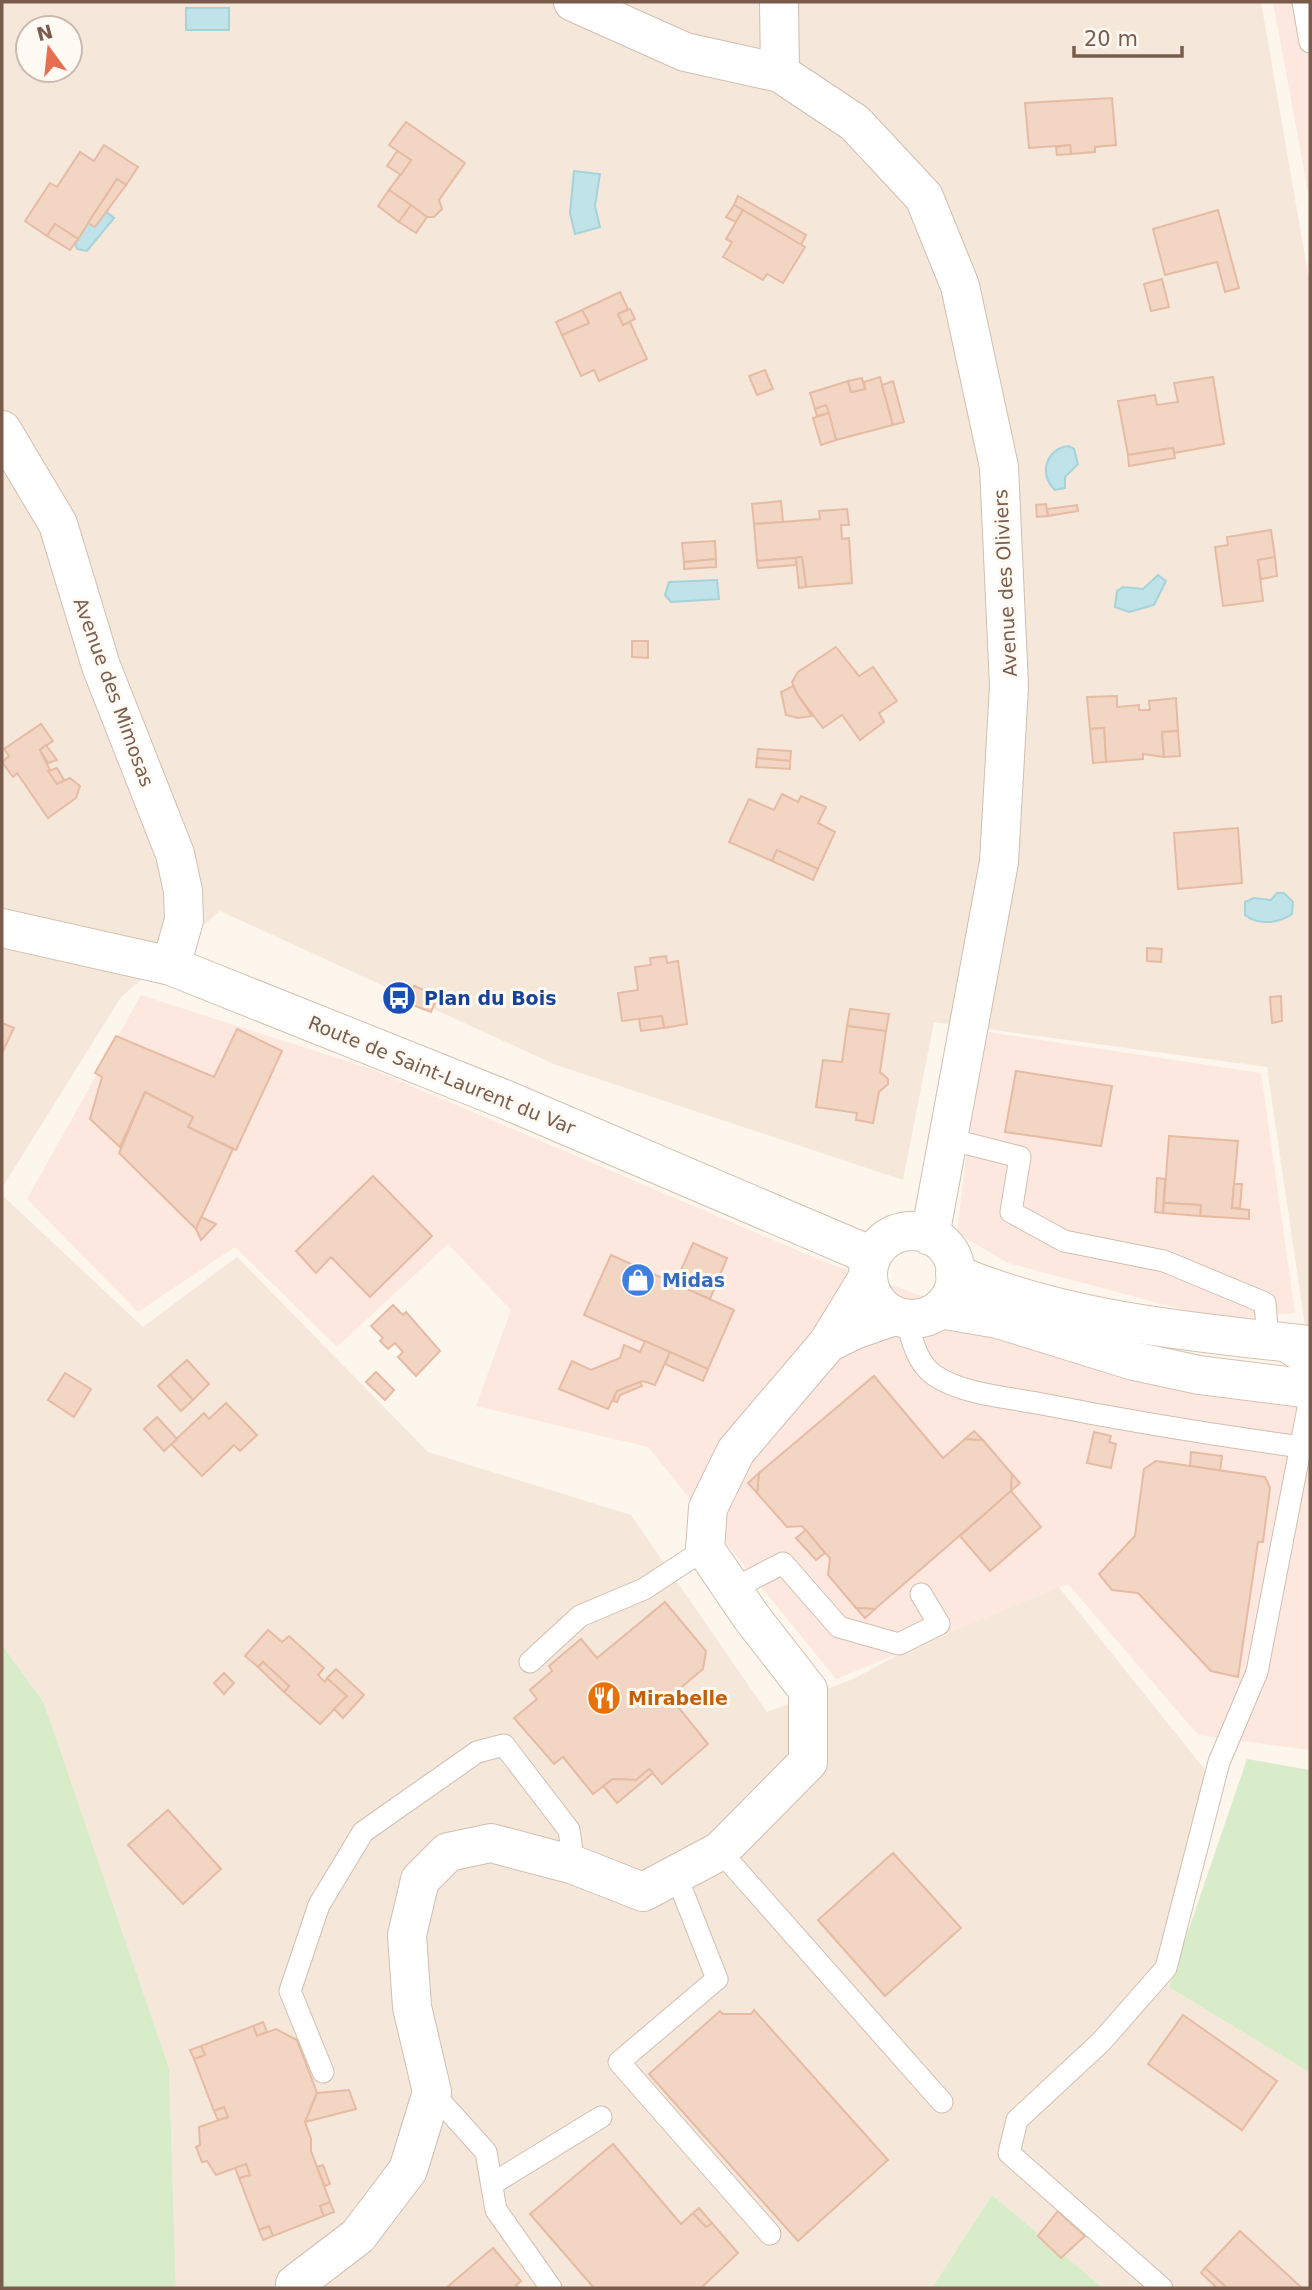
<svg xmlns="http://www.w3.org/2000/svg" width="1312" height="2290" font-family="'DejaVu Sans',sans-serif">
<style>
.residential{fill:#f5e8da;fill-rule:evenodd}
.commercial{fill:#fde8e0}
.green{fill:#d8ecc9}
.water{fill:#bfe3e8;stroke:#a5d3da;stroke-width:2}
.building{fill:#f3d5c3;stroke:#e6bba3;stroke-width:2}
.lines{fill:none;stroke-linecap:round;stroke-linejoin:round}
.service-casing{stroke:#d1beb0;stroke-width:23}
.minor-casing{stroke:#d1beb0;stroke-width:40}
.secondary-casing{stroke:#d6c0b0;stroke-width:40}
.service{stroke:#fff;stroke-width:21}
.minor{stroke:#fff;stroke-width:38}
.secondary{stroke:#fff;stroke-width:38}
.labels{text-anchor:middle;stroke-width:6;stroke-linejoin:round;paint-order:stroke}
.street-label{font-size:19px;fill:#7a5c4d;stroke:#fffaf3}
.transit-label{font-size:19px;font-weight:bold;fill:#164399;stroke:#fffaf3;text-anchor:start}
.shop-label{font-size:19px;font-weight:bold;fill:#366cbe;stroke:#fffaf3;text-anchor:start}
.food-label{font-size:19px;font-weight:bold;fill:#c56008;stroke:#fffaf3;text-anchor:start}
</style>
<rect width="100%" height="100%" fill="#fdf6ec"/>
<g class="residential">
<path d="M2 2H1261L1310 285V1327L1305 1326 1267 1067 934 1022 903 1180 556 1065 220 911 121 997 2 1188ZM28 28H70V70H28Z"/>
<path d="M2 1195 143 1327 237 1257 428 1452 631 1515 767 1712 853 1679 1049 1575 1218 1786 1169 1987 1310 2073V2288H1103L992 2195 932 2288H176L169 2068 44 1703 2 1645Z"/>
</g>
<g class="commercial">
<path d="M1273 2H1310V203Z"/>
<path d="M141 995 374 1070 825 1262 1209 1396 1310 1404V1750L1198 1735 1068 1584 836 1679 648 1447 476 1406 511 1310 448 1244 337 1347 235 1247 138 1312 27 1199Z"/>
<path d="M981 1031 1261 1073 1295 1313 1222 1320 1008 1263 957 1233Z"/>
</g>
<g class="green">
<path d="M2 1645 44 1703 169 2068 176 2288H2Z"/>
<path d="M1247 1759 1310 1770V2073L1169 1987Z"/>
<path d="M992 2195 1103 2288H932Z"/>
</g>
<g class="water">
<rect x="186" y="8" width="43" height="22"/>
<path d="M574 171 600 174 595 206 600 227 575 234 570 213Z"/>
<path d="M99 206 114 218 87 251 77 249 75 242Z"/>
<path d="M1069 446 1074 449 1078 464 1065 477V488L1055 490C1038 475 1046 448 1069 446Z"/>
<path d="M1158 575 1166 581 1154 605 1129 612 1115 607 1117 591 1123 587 1143 589Z"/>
<path d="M717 580 719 599 671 602 665 595 669 582Z"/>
<path d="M1277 893H1284L1293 902 1292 914C1280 923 1258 926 1245 915V902L1254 898 1271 900Z"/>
</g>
<g class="building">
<path d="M1112 98 1116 145 1095 147V152L1071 154 1070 145 1029 148 1025 103Z"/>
<path d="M406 122 465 163 439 200 442 209 434 217H427L389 190 411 160 389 145Z"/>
<path d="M104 145 138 167 126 185 117 179 78 239 55 224 47 236 25 221 50 183 57 187 80 152 94 161Z"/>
<path d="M1070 145 1071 154 1057 155 1056 147Z"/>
<path d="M397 151 411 160 401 175 387 166Z"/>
<path d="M117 179 126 185 95 227 88 223Z"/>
<path d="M389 190 411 205 399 222 378 206Z"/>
<path d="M738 196 806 235 801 245 734 205Z"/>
<path d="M411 205 427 217 416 233 399 222Z"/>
<path d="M734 205 743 210 736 222 726 217Z"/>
<path d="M743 210 805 247 783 283 767 274 763 280 723 257 732 242 726 239Z"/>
<path d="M1218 210 1239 288 1225 292 1217 262 1165 275 1153 229Z"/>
<path d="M55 224 78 239 70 250 47 236Z"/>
<path d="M1162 279 1169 307 1151 311 1144 284Z"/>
<path d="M620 292 628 309 618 314 623 325 630 322 647 359 599 381 594 370 581 376 562 335 589 323 582 310Z"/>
<path d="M630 309 635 319 623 325 618 314Z"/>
<path d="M582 310 589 323 562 335 556 322Z"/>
<path d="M765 370 773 389 757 395 749 376Z"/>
<path d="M880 377 893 425 836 440 826 405 815 409 810 393 848 381 851 392 865 389 864 382Z"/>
<path d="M1213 377 1224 444 1174 453 1173 448 1128 455 1118 401 1155 395 1157 405 1178 402 1174 383Z"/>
<path d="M862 378 865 389 851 392 848 381Z"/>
<path d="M893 381 904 422 893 425 882 385Z"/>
<path d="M826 405 829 413 817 416 815 409Z"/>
<path d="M829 413 836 440 821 445 813 418Z"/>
<path d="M1173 448 1175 458 1129 466 1128 455Z"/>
<path d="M781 501 783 522 754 524 752 504Z"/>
<path d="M1046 504 1048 516 1037 517 1036 505Z"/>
<path d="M1077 505 1078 511 1048 516 1047 509Z"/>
<path d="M847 509 849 525H841L842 539 849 538 852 583 806 587 802 557 757 561 754 524 820 519 819 511Z"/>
<path d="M1271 530 1275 557 1258 560 1263 601 1223 606 1215 547 1228 545 1227 537Z"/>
<path d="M715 541 716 559 684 562 682 543Z"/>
<path d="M802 557 806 587 799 588 796 558Z"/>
<path d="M1275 557 1277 576 1261 579 1258 560Z"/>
<path d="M796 558V565L758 568 757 561Z"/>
<path d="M716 559V567L684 569V562Z"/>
<path d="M632 641H648V658L632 657Z"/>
<path d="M836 647 859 676 873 667 897 701 879 713 884 722 860 740 842 715 823 728 797 694 792 682 798 672Z"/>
<path d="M793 686 797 694 812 716 798 718 786 715 781 692Z"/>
<path d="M1117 696V707L1139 705V710H1150L1149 701 1176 698 1178 731 1162 732 1164 757 1143 754V759L1106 762 1104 728 1090 729 1087 697Z"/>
<path d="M41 724 53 741 40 750 57 784 70 778 80 786 76 798 48 818 17 773 13 777 2 762 9 756 4 749Z"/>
<path d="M1104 728 1106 762 1093 763 1090 729Z"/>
<path d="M1178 731 1180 756 1164 757 1162 732Z"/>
<path d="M46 745 57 760 48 763 40 750Z"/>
<path d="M758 749 791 751 790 761 757 758Z"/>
<path d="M757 758 790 761V769L756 767Z"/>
<path d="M57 768 64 780 57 784 48 771Z"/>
<path d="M782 794 798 802 801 796 826 807 818 823 835 832 818 869 777 850 772 861 729 842 749 799 774 810Z"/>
<path d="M1238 828 1242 883 1178 889 1174 833Z"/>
<path d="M777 850 818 869 813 880 772 861Z"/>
<path d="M1147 948 1162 949 1161 962 1147 961Z"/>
<path d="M666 956 667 963 678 961 687 1024 664 1028 662 1016 622 1021 618 993 638 990 635 967 651 965 650 958Z"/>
<path d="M414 986 438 996 431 1012 407 1003Z"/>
<path d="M1281 996 1282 1021 1272 1023 1270 997Z"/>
<path d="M850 1009 889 1014 886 1031 847 1026Z"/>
<path d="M662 1016 664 1028 641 1031 639 1019Z"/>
<path d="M2 1023 14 1028 2 1053Z"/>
<path d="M847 1026 886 1031 880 1072 888 1079V1084L879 1092 873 1123 856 1120 857 1113 816 1107 823 1060 842 1062Z"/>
<path d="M237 1029 282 1051 236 1150 188 1127 193 1117 145 1092 120 1147 90 1119 102 1077 95 1073 116 1036 214 1077Z"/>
<path d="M1016 1071 1112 1086 1101 1146 1005 1132Z"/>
<path d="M145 1092 193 1117 188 1127 233 1149 196 1229 119 1153Z"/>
<path d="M1169 1136 1238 1141 1232 1208 1249 1210V1219L1200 1216 1201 1205 1164 1203Z"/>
<path d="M373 1176 432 1236 370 1297 331 1257 316 1273 296 1251Z"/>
<path d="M1157 1178 1165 1179 1163 1213 1155 1212Z"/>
<path d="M1234 1184H1242L1240 1208H1232Z"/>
<path d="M1164 1203 1201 1205 1200 1216 1163 1213Z"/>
<path d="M201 1217 216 1224 201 1240 196 1229Z"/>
<path d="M693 1243 727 1258 710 1299 675 1284Z"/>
<path d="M611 1255 734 1310 708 1369 584 1315Z"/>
<path d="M393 1305 403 1315 406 1312 440 1351 416 1376 398 1357 403 1352 395 1343 388 1349 380 1341 383 1338 371 1326Z"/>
<path d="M645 1341 670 1352 655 1385 643 1381 617 1391 608 1409 559 1389 572 1361 591 1370 620 1358 624 1345 640 1352Z"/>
<path d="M670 1352 708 1369 703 1381 665 1364Z"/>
<path d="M187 1360 209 1384 193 1400 170 1375Z"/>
<path d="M376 1372 394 1390 385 1400 366 1382Z"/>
<path d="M65 1373 91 1389 74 1417 48 1400Z"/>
<path d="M170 1375 193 1400 181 1411 158 1386Z"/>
<path d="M874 1376 943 1458 965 1439 983 1440 1012 1474 1011 1491 875 1609 856 1608 828 1575 830 1558 802 1526 787 1527 757 1493 759 1473Z"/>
<path d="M640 1382 642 1386 620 1395 617 1402 613 1401 617 1391Z"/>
<path d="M226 1403 257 1435 240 1451 234 1445 202 1476 171 1444 204 1413 209 1419Z"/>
<path d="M157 1417 177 1439 164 1451 144 1429Z"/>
<path d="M974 1431 983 1440 965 1439Z"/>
<path d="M1094 1432 1111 1436 1109 1442 1116 1444 1111 1468 1087 1463Z"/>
<path d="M1191 1452 1222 1456 1220 1471 1190 1466Z"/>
<path d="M1156 1461 1265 1477 1270 1488 1263 1542H1258L1238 1677 1211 1671 1138 1593 1112 1590 1099 1574 1135 1536 1144 1469Z"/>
<path d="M759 1473 757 1493 748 1483Z"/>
<path d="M1012 1474 1020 1483 1011 1491Z"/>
<path d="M1011 1491 1041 1527 990 1571 960 1536Z"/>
<path d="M806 1530 825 1553 816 1560 796 1538Z"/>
<path d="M665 1602 706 1651 703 1669 670 1697 708 1744 662 1784 649 1769 636 1780 613 1779 593 1794 563 1757 554 1764 514 1718 537 1699 530 1690 552 1671 549 1666 581 1639 597 1658Z"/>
<path d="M856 1608 875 1609 865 1618Z"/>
<path d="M268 1630 282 1642 289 1636 324 1668 318 1675 325 1682 327 1678 347 1696 320 1724 284 1692 289 1686 263 1662 258 1667 245 1656Z"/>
<path d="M263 1662 289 1686 284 1692 258 1667Z"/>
<path d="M336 1669 364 1695 343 1718 334 1709 347 1696 327 1678Z"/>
<path d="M224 1673 234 1683 224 1694 214 1683Z"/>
<path d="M649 1769 653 1773 617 1803 603 1786 613 1779 636 1780Z"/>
<path d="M168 1810 221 1869 183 1904 128 1845Z"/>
<path d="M893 1853 961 1928 885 1996 818 1920Z"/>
<path d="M754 2010 888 2160 798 2241 649 2074 720 2011 723 2014H751Z"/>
<path d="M1183 2015 1277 2081 1242 2130 1148 2064Z"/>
<path d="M263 2022 267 2032 257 2036 253 2026Z"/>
<path d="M253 2026 257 2036 276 2029 297 2040 317 2093 305 2122 311 2139V2151L330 2202 320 2206 324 2216 273 2236 269 2226 259 2230 239 2178 250 2175 246 2164 216 2175 207 2161 202 2162 196 2147 200 2145 199 2127 228 2117 224 2107 214 2111 194 2059 205 2055 201 2046Z"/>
<path d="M201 2046 205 2055 194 2059 190 2050Z"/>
<path d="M349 2090 356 2109 305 2122 317 2093Z"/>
<path d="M224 2107 228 2117 218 2120 214 2111Z"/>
<path d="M613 2144 681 2224 693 2213 706 2227 712 2223 738 2253 701 2288H594L530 2214Z"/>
<path d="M246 2164 250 2175 239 2178 235 2168Z"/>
<path d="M323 2165 330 2184 325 2186 317 2167Z"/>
<path d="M330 2202 334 2212 324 2216 320 2206Z"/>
<path d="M699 2208 712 2223 706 2227 693 2213Z"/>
<path d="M1058 2211 1085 2236 1061 2258 1038 2236Z"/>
<path d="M269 2226 273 2236 263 2240 259 2230Z"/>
<path d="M1240 2231 1301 2287 1300 2288H1227L1205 2268Z"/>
<path d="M493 2248 521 2281 516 2285 519 2288H446Z"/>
<path d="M1205 2268 1227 2288H1217L1201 2273Z"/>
</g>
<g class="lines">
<g class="service-casing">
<g id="service">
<path d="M1303 2 1310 42"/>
<path d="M949 1139 1020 1157 1011 1212 1064 1241 1164 1261 1265 1303 1268 1341 1305 1364 1310 1375"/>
<path d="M906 1319C912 1339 916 1362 934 1375 963 1395 1008 1397 1042 1404 1128 1421 1214 1435 1301 1447"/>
<path d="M733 1589 783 1563 839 1627 899 1644 939 1624 921 1594"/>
<path d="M530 1662 580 1616 644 1589 705 1549"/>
<path d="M720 1851 942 2102"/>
<path d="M676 1875 717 1979 619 2062 770 2234"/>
<path d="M323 2072 290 1991 319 1905 363 1832 477 1752 504 1745 569 1830 574 1865"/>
<path d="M432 2092 486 2152 496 2210 551 2288"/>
<path d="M492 2184 601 2117"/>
<path d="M1162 2288 1009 2153 1017 2120 1101 2042 1166 1968 1219 1762 1257 1672 1310 1398"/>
</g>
</g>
<g class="minor-casing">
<g id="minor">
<path d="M573 2 685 52 780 73 855 123 924 197 960 286 999 467 1009 686 999 862 930 1236"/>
<path d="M779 2 780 73"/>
<path d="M2 430 58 524 101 666 175 854 183 891 184 920 171 966"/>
<path d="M828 1343 854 1330 894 1316"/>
<path d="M295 2284 358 2236 408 2170 432 2092 412 2007 407 1935 420 1880 448 1852 491 1843 574 1865 643 1892 720 1851 808 1762V1690L752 1618 705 1549 708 1508 736 1451 828 1343 867 1279"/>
</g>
</g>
<g class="secondary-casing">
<g id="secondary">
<path d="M2 928 171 966 504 1099 872 1256"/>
<circle cx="912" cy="1275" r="44"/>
<path d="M955 1274C1067 1321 1191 1332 1310 1345"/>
<path d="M940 1309 998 1319 1134 1361 1199 1375 1310 1389"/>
</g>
</g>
<use href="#service" class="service"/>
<use href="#minor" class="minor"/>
<use href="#secondary" class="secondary"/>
</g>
<defs>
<g id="bus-disc" transform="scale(1.75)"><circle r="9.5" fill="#1a4fb4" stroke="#fffaf3"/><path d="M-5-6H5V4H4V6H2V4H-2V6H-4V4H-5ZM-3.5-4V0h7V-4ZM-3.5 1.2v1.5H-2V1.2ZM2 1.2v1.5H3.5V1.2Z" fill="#fff"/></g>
<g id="shop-disc" transform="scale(1.75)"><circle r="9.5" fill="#3f7fe0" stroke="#fffaf3"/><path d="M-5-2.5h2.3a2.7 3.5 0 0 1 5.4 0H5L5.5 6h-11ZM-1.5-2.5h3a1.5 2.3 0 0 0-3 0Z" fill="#fff"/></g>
<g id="restaurant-disc" transform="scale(1.75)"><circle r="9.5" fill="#e8710a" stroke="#fffaf3"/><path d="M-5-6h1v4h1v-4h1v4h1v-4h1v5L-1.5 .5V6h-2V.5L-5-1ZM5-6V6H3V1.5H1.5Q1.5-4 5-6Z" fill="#fff"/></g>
</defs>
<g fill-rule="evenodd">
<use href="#bus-disc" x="399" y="998"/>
<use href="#shop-disc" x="638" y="1280"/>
<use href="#restaurant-disc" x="604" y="1698"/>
</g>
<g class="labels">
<g class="street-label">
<text transform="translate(1005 583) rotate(-93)" y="7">Avenue des Oliviers</text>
<text transform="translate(114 692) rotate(70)" y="7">Avenue des Mimosas</text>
<text transform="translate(442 1075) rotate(22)" y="7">Route de Saint-Laurent du Var</text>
</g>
<g class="transit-label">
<text x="424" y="1005">Plan du Bois</text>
</g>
<g class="shop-label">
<text x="662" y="1287">Midas</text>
</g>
<g class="food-label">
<text x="628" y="1705">Mirabelle</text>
</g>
</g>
<rect width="1312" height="2290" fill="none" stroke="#7a5c4d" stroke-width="7"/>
<g transform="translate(49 49) rotate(345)"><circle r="33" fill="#fffaf3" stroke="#cabbb1" stroke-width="2"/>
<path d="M0-5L12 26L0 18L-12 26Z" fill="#e76f51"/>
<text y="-10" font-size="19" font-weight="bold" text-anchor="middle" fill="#7a5c4d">N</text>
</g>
<path d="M1074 46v10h108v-10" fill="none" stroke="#7a5c4d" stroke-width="3.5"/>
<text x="1084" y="46" font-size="21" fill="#7a5c4d" stroke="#fffaf3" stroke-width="5" paint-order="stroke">20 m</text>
</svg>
